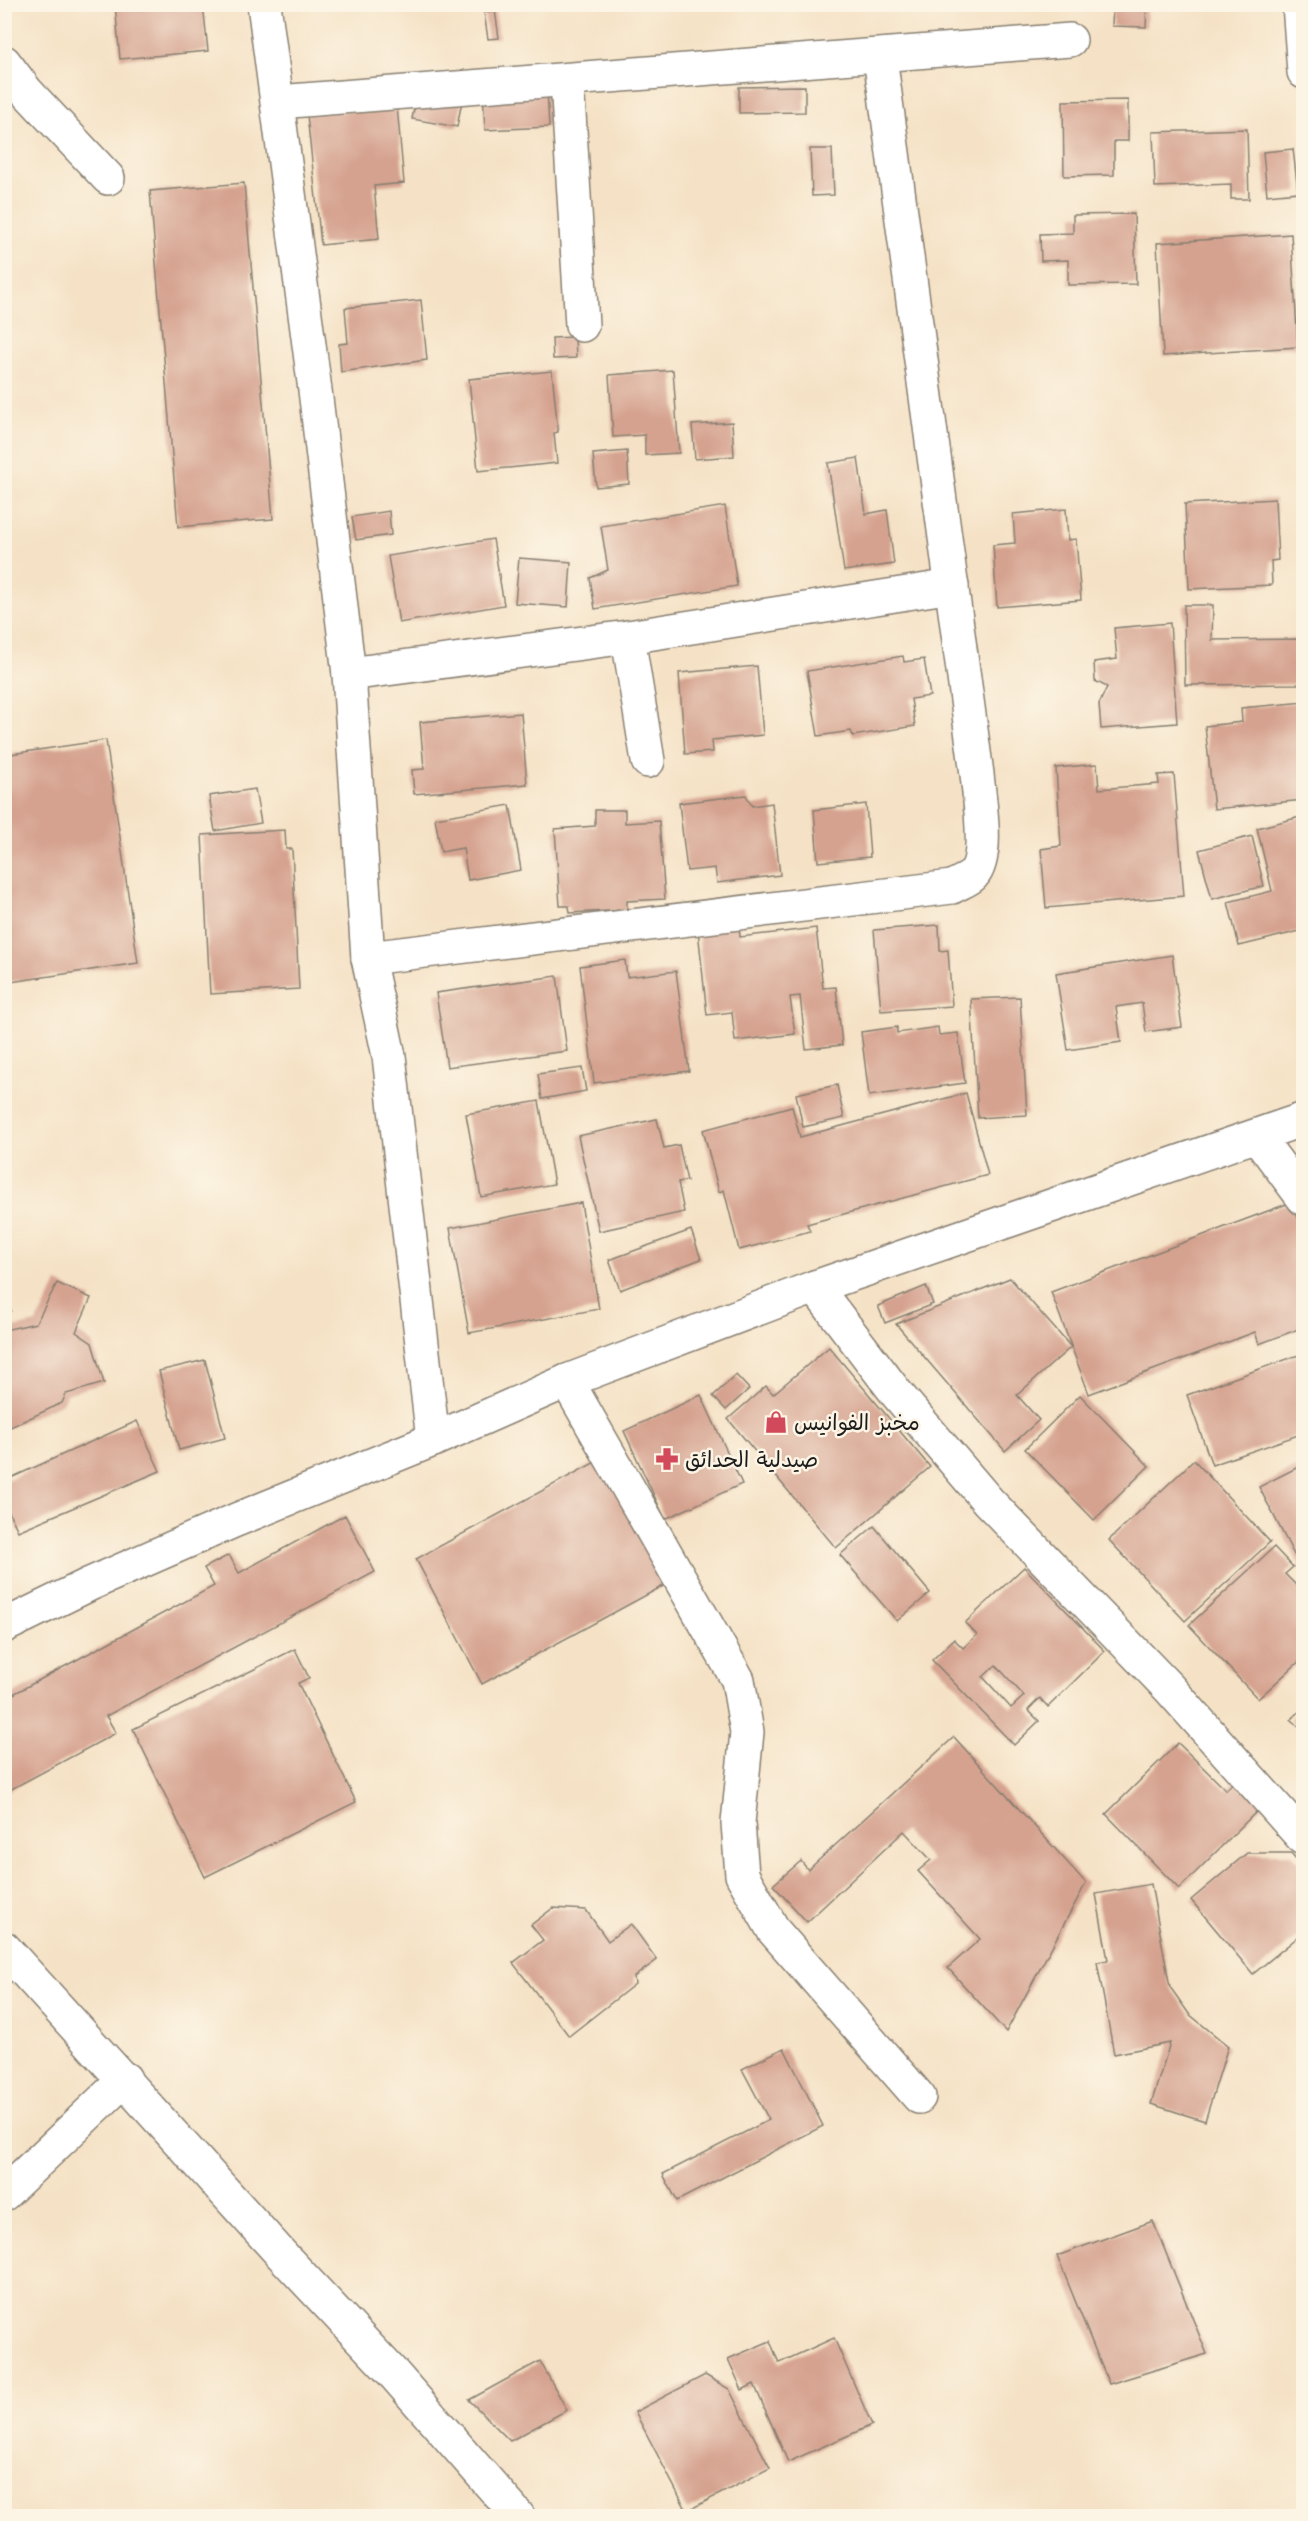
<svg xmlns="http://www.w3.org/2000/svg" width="1308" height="2521" font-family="'Shantell Sans','Playpen Sans Arabic',sans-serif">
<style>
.building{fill:#d5a28f;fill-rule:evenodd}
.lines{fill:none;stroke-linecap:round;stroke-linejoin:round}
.minor-casing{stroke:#887f71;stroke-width:36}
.secondary-casing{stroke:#887f71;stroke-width:36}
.minor{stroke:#fff;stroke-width:33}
.secondary{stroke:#fff;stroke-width:33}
.labels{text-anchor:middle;stroke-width:5;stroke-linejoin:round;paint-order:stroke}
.poi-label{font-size:22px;fill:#1c1c1c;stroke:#fcf5e5;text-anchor:start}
</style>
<rect width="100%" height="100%" fill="#fcf5e5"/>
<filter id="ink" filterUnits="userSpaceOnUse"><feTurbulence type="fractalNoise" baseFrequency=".0167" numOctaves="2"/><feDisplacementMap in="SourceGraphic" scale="12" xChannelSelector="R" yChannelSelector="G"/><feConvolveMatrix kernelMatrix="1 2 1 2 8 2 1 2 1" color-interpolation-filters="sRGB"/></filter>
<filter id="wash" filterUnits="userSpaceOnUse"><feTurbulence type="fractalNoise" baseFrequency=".008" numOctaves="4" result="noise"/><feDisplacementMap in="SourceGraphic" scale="24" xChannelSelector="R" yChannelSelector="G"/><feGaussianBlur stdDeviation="1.35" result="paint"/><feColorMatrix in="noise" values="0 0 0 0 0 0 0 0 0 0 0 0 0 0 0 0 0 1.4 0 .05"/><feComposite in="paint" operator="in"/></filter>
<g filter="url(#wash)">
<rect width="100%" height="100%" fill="#f5e2c6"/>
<g id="blocks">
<g class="building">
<path d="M115 4H203L208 51 120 59Z"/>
<path d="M1113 4H1147L1146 27 1112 26Z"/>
<path d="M495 10 499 38 488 39 484 12Z"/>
<path d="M805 86V112L739 113V87Z"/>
<path d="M547 89 549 127 485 130 483 92Z"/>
<path d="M417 93 462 101 457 127 412 119Z"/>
<path d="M1128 100V141H1114V175L1064 176 1063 101Z"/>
<path d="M397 106 404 183 374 186 379 239 321 245 307 115Z"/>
<path d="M1247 129 1249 199H1231V184L1155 187 1153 132Z"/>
<path d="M810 149H832L834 195 812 196Z"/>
<path d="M1293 149 1298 192 1267 195 1263 152Z"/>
<path d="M244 183 273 519 178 527 150 191Z"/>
<path d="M1134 214 1136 284 1068 285V260L1041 261 1040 234 1073 233V215Z"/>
<path d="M1291 234 1298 347 1163 356 1157 243Z"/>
<path d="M421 300 427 360 341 372 339 344 348 343 345 308Z"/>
<path d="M575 337 576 358 553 359 552 338Z"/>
<path d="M673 370 679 453 645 455V435L613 437 609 375Z"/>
<path d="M552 371 558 432 554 433 557 463 478 471 469 379Z"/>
<path d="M732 422 734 456 695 459 692 425Z"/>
<path d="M627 451 629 484 596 487 593 454Z"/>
<path d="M858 458 866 514 887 510 894 564 844 571 828 463Z"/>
<path d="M1275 499 1278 560 1271 561 1272 585 1189 589 1185 504Z"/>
<path d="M725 506 737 586 595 609 590 578 608 570 601 526Z"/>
<path d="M1066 509 1068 540 1076 539 1081 600 997 607 993 545 1015 543 1013 514Z"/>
<path d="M389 511 391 535 356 540 352 517Z"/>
<path d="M493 539 504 605 399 623 388 556Z"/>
<path d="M519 558 571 562 568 607 515 603Z"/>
<path d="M1184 605H1213L1212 640 1304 639V684L1185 685Z"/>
<path d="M1170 623 1177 723 1101 729 1099 704 1107 687 1095 681 1094 662 1117 659 1114 628Z"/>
<path d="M903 656 904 662 924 659 930 696 911 699 915 726 853 736 851 731 818 736 807 671Z"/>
<path d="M757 666 763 735 712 740 713 752 685 754 679 673Z"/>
<path d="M1304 702V800L1214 809 1205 726 1242 722 1241 708Z"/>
<path d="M521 713 527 784 414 794 412 770 424 769 420 722Z"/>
<path d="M106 740 138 963 4 983V755Z"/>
<path d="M1097 764 1099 789 1159 784 1158 775 1174 774 1184 896 1046 908 1041 849 1061 846 1056 768Z"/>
<path d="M255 789 261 823 215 831 209 796Z"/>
<path d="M746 795 752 806 772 803 780 875 717 883 715 868 687 871 679 803Z"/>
<path d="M866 804 870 857 818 862 814 810Z"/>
<path d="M510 805 521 870 468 880 463 848 441 852 435 818Z"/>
<path d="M595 810H625V823L659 821 665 899 627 901V910L570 913 569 906H560L555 829 595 826Z"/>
<path d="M1304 816V930L1239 946 1228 902 1272 891 1257 828Z"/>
<path d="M285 830 286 849H292L299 989 210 994 202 835Z"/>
<path d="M1252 836 1264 886 1212 899 1199 850Z"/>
<path d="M939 925 940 951 948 950 952 1006 881 1011 874 930Z"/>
<path d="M739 926 740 937 816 928 823 988 836 987 842 1045 806 1049 800 996 790 997 795 1034 735 1041 732 1012 707 1015 698 930Z"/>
<path d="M1172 955 1182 1027 1146 1032 1142 1003 1116 1007 1121 1042 1068 1050 1056 973Z"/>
<path d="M625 960 627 977 676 971 689 1071 594 1083 580 966Z"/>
<path d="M557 976 567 1051 447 1067 436 993Z"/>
<path d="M1020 997 1027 1115 978 1118 971 999Z"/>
<path d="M897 1027V1033L938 1027 939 1035 958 1033 965 1083 869 1096 861 1032Z"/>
<path d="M582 1068 586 1091 542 1099 538 1074Z"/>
<path d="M837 1085 844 1118 803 1127 796 1094Z"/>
<path d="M966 1093 988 1175 807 1224 810 1231 739 1250 724 1190 719 1192 703 1130 792 1106 800 1137Z"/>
<path d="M539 1101 554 1184 481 1197 466 1114Z"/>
<path d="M657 1119 664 1148 679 1145 687 1181 678 1182 684 1212 599 1231 578 1136Z"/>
<path d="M1292 1202 1304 1234V1327L1259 1344 1255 1332 1089 1394 1051 1292Z"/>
<path d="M581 1203 599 1309 469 1333 450 1228Z"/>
<path d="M691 1230 701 1259 620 1290 609 1260Z"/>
<path d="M1010 1278 1071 1347 1017 1395 1039 1420 1005 1451 896 1324Z"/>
<path d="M57 1283 91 1298 76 1332 92 1343 104 1383 66 1394 62 1403 4 1430V1330L36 1323Z"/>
<path d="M926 1286 933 1304 885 1323 878 1306Z"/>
<path d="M4 1289 11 1311 4 1313Z"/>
<path d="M829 1347 930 1467 836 1548 728 1419 766 1386 773 1394Z"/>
<path d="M1304 1353V1433L1212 1465 1187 1395Z"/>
<path d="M205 1360 225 1438 179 1450 159 1371Z"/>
<path d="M736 1375 749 1389 726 1410 713 1396Z"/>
<path d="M701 1395 742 1484 665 1519 624 1431Z"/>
<path d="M1080 1395 1149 1466 1094 1520 1025 1449Z"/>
<path d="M137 1421 160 1471 18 1531 4 1502V1481Z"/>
<path d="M599 1460 665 1585 482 1684 416 1559Z"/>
<path d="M1194 1460 1270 1542 1185 1621 1109 1540Z"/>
<path d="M1304 1464V1574L1259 1487Z"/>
<path d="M345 1515 375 1572 106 1716 116 1733 4 1793V1699L214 1586 204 1568 229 1555 239 1573Z"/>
<path d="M874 1526 930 1593 897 1621 840 1555Z"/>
<path d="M1274 1547 1293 1567 1285 1574 1304 1593V1657L1258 1699 1189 1625Z"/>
<path d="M1024 1567 1105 1651 1048 1707 1040 1698 1028 1710 1039 1721 1014 1745 932 1660 954 1639 963 1648 977 1635 965 1623ZM996 1665 1024 1696 1011 1708 983 1677Z"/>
<path d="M295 1649 309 1678 298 1683 356 1802 205 1877 133 1729Z"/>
<path d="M1304 1707V1732L1291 1720Z"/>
<path d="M954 1737 1086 1883 1006 2032 948 1968 980 1939 918 1871 931 1860 904 1831 807 1922 773 1885 801 1861 808 1870Z"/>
<path d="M1178 1743 1226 1790 1237 1779 1263 1805 1179 1889 1106 1814Z"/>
<path d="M1247 1853H1291L1304 1868V1932L1253 1974 1191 1900Z"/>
<path d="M1151 1884 1170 1987 1189 2014 1228 2046 1205 2121 1151 2104 1170 2043 1114 2054 1097 1962 1108 1960 1096 1894Z"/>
<path d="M553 1908 586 1910 608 1941 631 1924 657 1960 634 1977 635 1984 569 2036 513 1963 543 1940 531 1925Z"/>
<path d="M784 2048 823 2126 677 2201 663 2174 769 2120 742 2069Z"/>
<path d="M1153 2221 1207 2354 1109 2384 1057 2256Z"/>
<path d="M834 2338 872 2425 788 2462 754 2384 742 2390 728 2359 770 2341 779 2363Z"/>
<path d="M540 2361 567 2410 510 2441 469 2400Z"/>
<path d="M705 2375 729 2389 770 2468 687 2511 635 2412Z"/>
</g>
</g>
</g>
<g filter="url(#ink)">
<use href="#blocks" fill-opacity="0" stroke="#887f71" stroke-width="1.5"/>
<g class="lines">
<g class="minor-casing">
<g id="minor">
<path d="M264 4 315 390 349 674 368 958 389 1056 433 1440"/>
<path d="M1299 4 1304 72"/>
<path d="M4 62 26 91 108 178"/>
<path d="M567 81 582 325"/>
<path d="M278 102 1070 40"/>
<path d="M628 637 648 761"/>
<path d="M349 674 628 637 952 586"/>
<path d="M368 958 952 887C959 883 968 880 973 875 990 857 979 798 977 774L880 57"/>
<path d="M1257 1136 1304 1199"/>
<path d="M815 1287 897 1394 988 1501 1169 1688 1304 1839"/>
<path d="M567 1381 738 1680 747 1732 738 1823 742 1875 774 1931 919 2097"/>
<path d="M4 1948 281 2254 392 2372 518 2516"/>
<path d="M4 2194 125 2079"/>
</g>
</g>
<g class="secondary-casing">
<path id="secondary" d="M4 1626 90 1584 236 1520 433 1440 567 1381 815 1287 1304 1119"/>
</g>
<use href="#minor" class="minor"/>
<use href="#secondary" class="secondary"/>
</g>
</g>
<defs>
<g id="shop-bare" transform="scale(1.8)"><path d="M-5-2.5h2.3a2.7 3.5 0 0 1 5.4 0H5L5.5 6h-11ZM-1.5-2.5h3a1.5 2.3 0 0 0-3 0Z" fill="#d1495b" stroke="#fcf5e5" stroke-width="2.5" paint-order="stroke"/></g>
<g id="pharmacy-bare" transform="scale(1.8)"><path d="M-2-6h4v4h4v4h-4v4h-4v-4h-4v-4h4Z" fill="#d1495b" stroke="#fcf5e5" stroke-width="2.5" paint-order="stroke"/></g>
</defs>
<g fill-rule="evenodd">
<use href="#shop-bare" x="776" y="1422"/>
<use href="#pharmacy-bare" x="667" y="1459"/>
</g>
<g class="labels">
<g class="poi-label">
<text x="794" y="1430">مخبز الفوانيس</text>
<text x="685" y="1467">صيدلية الحدائق</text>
</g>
</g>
<rect width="1308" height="2521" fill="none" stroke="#fcf5e5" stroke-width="24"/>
</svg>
